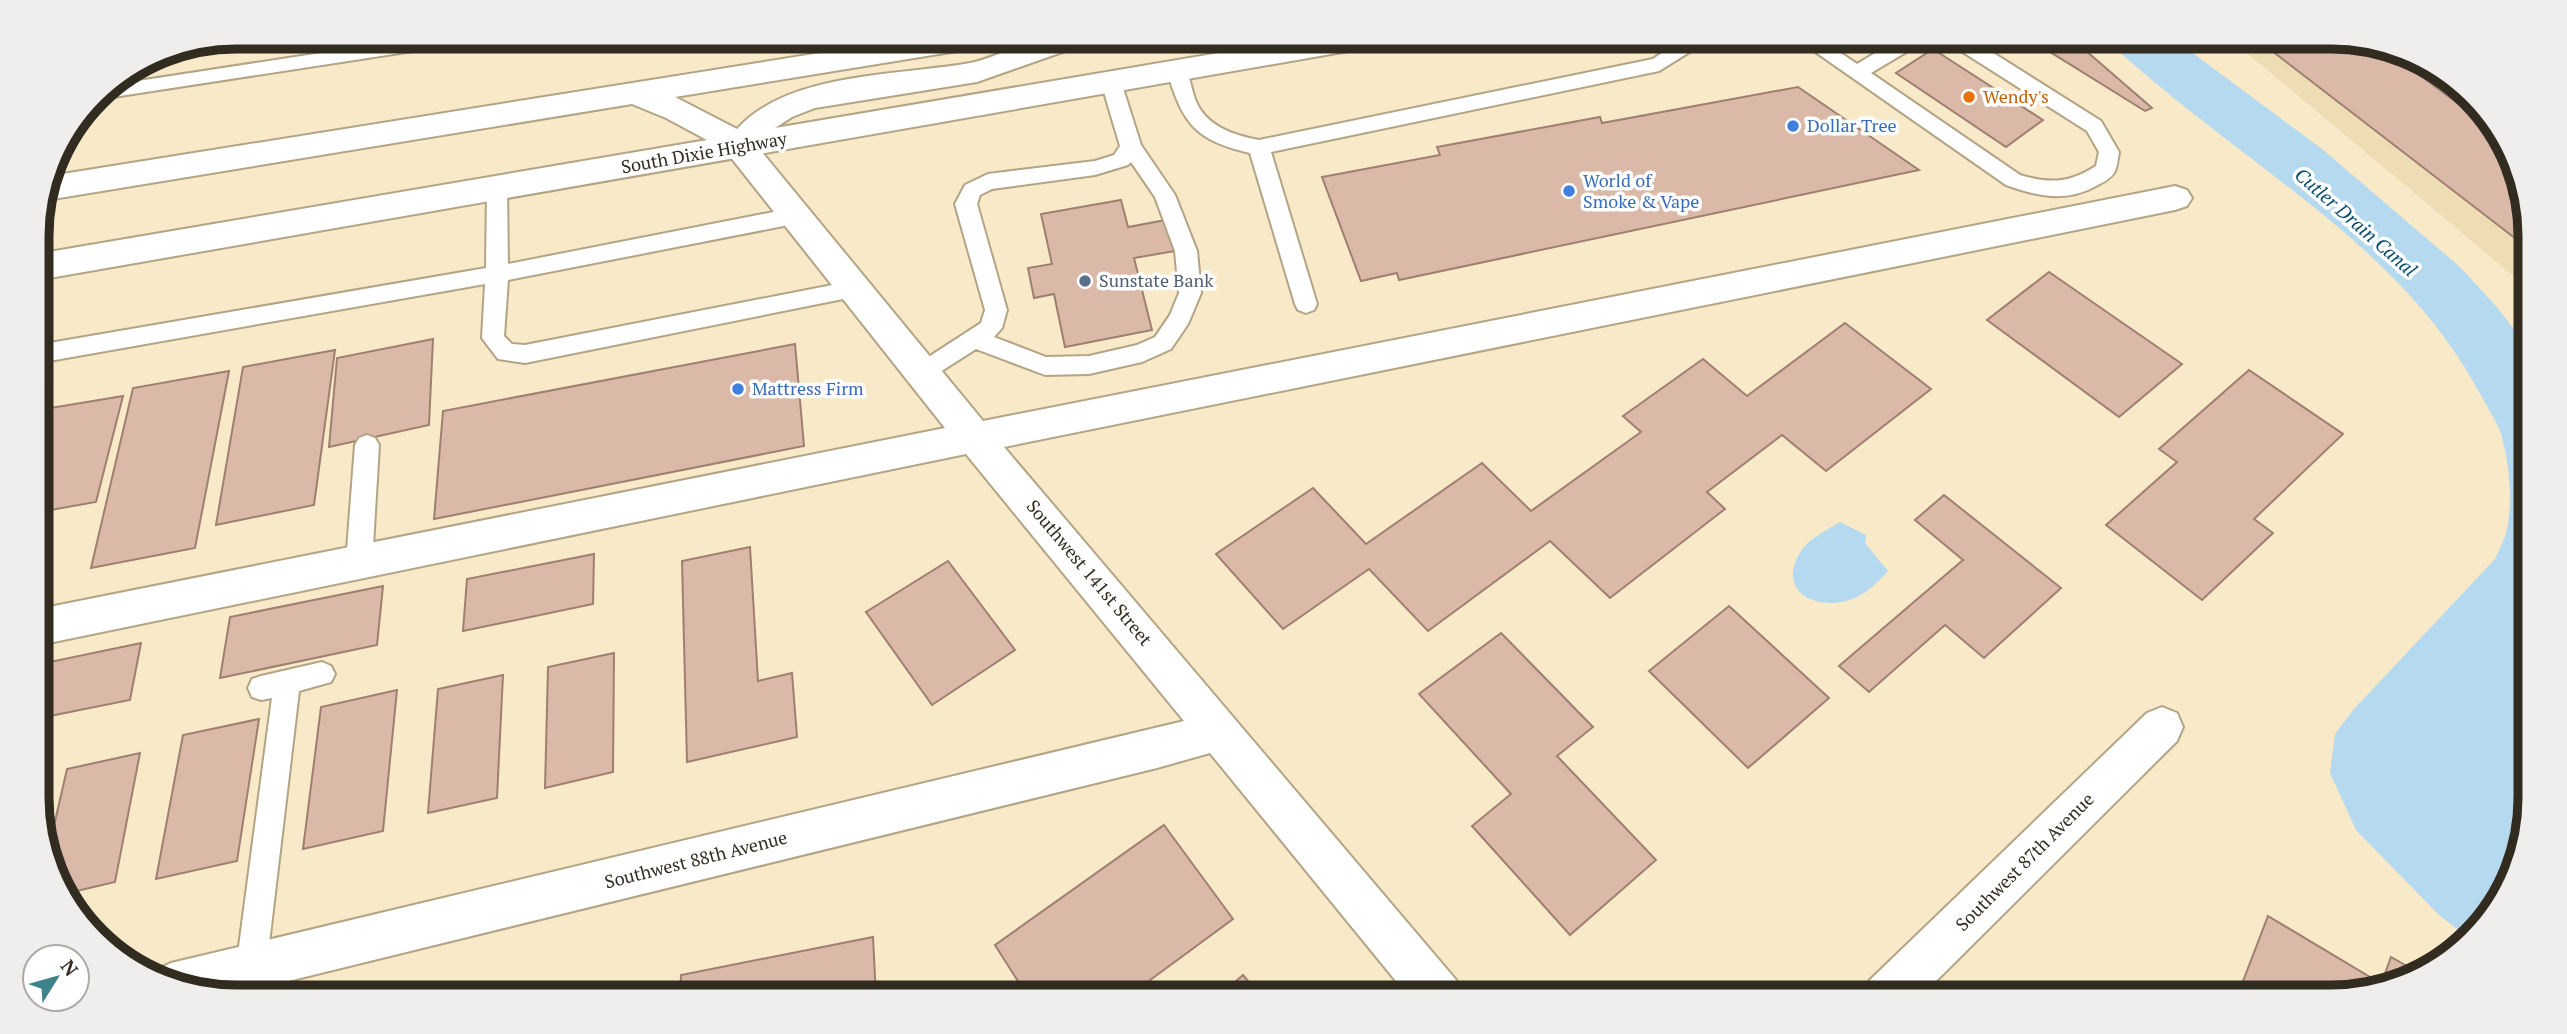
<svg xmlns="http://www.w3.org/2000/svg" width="2567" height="1034" font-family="'PT Serif',serif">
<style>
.built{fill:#eedcb5}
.water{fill:#b5d9ef}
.building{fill:#dab9a8;stroke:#9f7f70;stroke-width:2}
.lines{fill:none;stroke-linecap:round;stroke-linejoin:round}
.service-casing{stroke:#b2a485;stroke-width:4}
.minor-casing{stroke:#b2a485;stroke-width:4}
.trunk-casing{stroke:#b2a485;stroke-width:4}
.service{fill:#fff;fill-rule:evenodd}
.minor{fill:#fff;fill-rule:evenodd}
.trunk{fill:#fff;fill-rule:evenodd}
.food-dot{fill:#e8710a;stroke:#fff;stroke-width:2.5}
.shop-dot{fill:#3f7fe0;stroke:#fff;stroke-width:2.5}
.service-dot{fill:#5c6f8a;stroke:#fff;stroke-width:2.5}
.labels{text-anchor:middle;stroke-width:7;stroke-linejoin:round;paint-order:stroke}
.food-label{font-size:18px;fill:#c56008;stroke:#fff;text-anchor:start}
.shop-label{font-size:18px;fill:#366cbe;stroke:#fff;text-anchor:start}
.street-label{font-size:18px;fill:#322c20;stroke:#fff}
.service-label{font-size:18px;fill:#4e5e75;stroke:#fff;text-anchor:start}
.water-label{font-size:19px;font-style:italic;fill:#084c6a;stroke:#fff}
.rim{fill:none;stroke:#322c20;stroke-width:9}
</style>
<rect width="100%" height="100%" fill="#f8e9c9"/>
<path class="built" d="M2228 37H2331L2395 47 2481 105 2528 210 2529 289Z"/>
<g class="water">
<path d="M2102 37H2171L2322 149 2460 267 2496 306 2529 349 2530 798 2520 862 2466 936 2439 915 2356 830 2330 773 2335 734 2354 709 2495 559C2499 550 2505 539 2507 529 2513 500 2509 462 2501 434 2496 420 2486 405 2479 392 2416 274 2306 202 2204 122 2169 95 2135 66 2102 37Z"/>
<path d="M1840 522 1866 535 1865 543 1888 571C1879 581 1868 592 1855 598 1820 613 1774 594 1801 551 1810 538 1827 530 1840 522Z"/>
</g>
<g class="building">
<path d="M2026 37H2070L2152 108 2145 111Z"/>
<path d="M2254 37H2331L2379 45 2491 128 2528 210 2529 249Z"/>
<path d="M1933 49 2043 120 2006 147 1896 73Z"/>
<path d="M1798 87 1919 170 1399 280 1397 273 1361 281 1322 177 1440 155 1437 147 1600 117 1602 123Z"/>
<path d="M1121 200 1128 227 1166 220 1175 251 1134 258 1152 330 1065 347 1054 294 1034 298 1028 268 1052 264 1041 214Z"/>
<path d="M2049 272 2182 364 2119 417 1987 320Z"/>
<path d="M1845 323 1931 389 1826 471 1782 435 1707 492 1725 509 1610 598 1550 541 1428 631 1369 569 1283 629 1216 554 1313 488 1366 544 1482 463 1531 511 1641 432 1623 416 1703 359 1747 396Z"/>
<path d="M433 339 429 425 329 447 337 358Z"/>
<path d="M795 344 804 446 434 519 443 411Z"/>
<path d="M335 350 314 505 216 525 243 367Z"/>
<path d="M2249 370 2343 434 2254 519 2273 533 2202 600 2106 525 2177 462 2159 449Z"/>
<path d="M229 371 195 548 91 568 133 388Z"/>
<path d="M123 396 96 502 39 512 38 410Z"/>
<path d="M1944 495 2061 588 1984 658 1945 625 1869 692 1839 666 1963 560 1915 520Z"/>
<path d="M750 547 758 681 792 673 797 737 687 762 682 561Z"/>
<path d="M594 554 593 604 463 631 467 579Z"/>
<path d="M948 561 1015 650 932 705 866 612Z"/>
<path d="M383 586 377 645 220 678 230 617Z"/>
<path d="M1729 606 1829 698 1748 768 1649 671Z"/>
<path d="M1501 633 1593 727 1557 756 1656 860 1570 935 1472 826 1511 794 1419 694Z"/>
<path d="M141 643 130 700 40 718V664Z"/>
<path d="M614 653 613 772 545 788 548 667Z"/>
<path d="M503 675 497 798 428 813 438 689Z"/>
<path d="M397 690 383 831 303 849 321 707Z"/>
<path d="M259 719 237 861 156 879 183 735Z"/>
<path d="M140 753 115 882 68 893 48 852 67 769Z"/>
<path d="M1164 825 1233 919 1127 997H1028L995 945Z"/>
<path d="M2268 916 2380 983 2343 997H2237Z"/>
<path d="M873 937 876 997H680L681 975Z"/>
<path d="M2391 957 2414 970 2382 982Z"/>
<path d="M1243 975 1261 997H1218Z"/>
</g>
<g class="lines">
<g class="service-casing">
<g id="service">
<path d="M425 37H475L472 42 465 43 94 100 105 86Z"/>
<path d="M1676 37H1731L1728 42 1696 48 1659 71 1271 152 1317 304 1314 310 1306 313 1298 310 1295 304 1250 153C1195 140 1183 124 1167 71L1170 66H1184C1190 76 1191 88 1195 99 1205 126 1233 135 1259 140L1653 59 1678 42Z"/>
<path d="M1794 37H1817L1857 64 1902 37H1925L1923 42 1871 73 2020 175C2050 184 2070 183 2096 166L2099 152 2087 131 1947 42 1944 37H1968L2101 121 2119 152C2118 159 2117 168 2114 173 2110 179 2102 183 2096 186 2065 203 2037 196 2006 185Z"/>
<path d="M1111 75 1118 77 1121 82 1141 145 1175 195 1197 251 1201 293 1188 324 1171 349 1142 362 1089 374 1045 375 976 349 929 379 921 382 913 379 910 373 913 367 981 323 985 310 955 204 965 185 988 174 1095 161 1114 155 1120 146 1101 82 1104 77ZM1131 162 1155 197 1175 251 1179 293 1170 315 1155 337 1137 345 1089 356 1046 357 994 337 1002 328 1007 310 977 204 980 195 992 189 1095 175 1128 165Z"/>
<path d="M497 180 504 183 507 188 508 264 794 208 801 210 805 216 801 222 794 224 508 280 504 336 512 344 525 345 853 281 861 283 864 289 861 295 853 297 525 363 498 359 482 338 485 284 38 363V345L486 268 487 188 490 183Z"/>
<path d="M367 435 375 438 379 445 372 563 368 571 359 574 350 571 346 563 355 445 359 438Z"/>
<path d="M322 662 331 666 335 674 331 682 299 691 266 969 261 979 251 984 241 979 236 969 272 698 261 700 252 697 248 688 252 679 261 676Z"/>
</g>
</g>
<g class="minor-casing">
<g id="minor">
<path d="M740 136 751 139 983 421 2175 186 2187 190 2192 198 2187 206 2175 210 1004 447 1456 980 1462 997H1409L1210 753 1157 768 227 996 172 987 153 974 155 970 171 963 1184 721 966 454 39 645V609L945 428 729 155 724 147 729 139Z"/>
<path d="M2162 707 2177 713 2183 727 2177 741 1920 997H1864L1870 980 2147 713Z"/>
</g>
</g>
<g class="trunk-casing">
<path id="trunk" d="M920 37H997L993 44 982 47 675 97 737 129C788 72 898 76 970 63 994 58 1017 45 1041 38 1055 34 1075 36 1089 37L1085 44 977 82 815 108 792 117 775 128 1313 37H1386L1382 44 1371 47 38 280 37 254 707 140 666 118 632 104 47 200 44 199 50 176Z"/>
</g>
<use href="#service" class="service"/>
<use href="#minor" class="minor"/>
<use href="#trunk" class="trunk"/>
</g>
<circle class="food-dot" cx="1969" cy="97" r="7"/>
<g class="shop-dot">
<circle cx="1793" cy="126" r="7"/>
<circle cx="1569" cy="191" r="7"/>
<circle cx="738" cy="389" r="7"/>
</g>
<circle class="service-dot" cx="1085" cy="281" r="7"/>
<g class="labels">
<g class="food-label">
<text x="1983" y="103">Wendy's</text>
</g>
<g class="shop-label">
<text x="1807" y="132">Dollar Tree</text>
<text x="1583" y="187">World of<tspan x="1583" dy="21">Smoke &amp; Vape</tspan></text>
<text x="752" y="395">Mattress Firm</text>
</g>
<g class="street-label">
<text transform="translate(704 153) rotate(-10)" y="6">South Dixie Highway</text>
<text transform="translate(1089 573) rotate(50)" y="6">Southwest 141st Street</text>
<text transform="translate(696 860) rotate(-14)" y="6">Southwest 88th Avenue</text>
<text transform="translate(2025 862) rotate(-45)" y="6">Southwest 87th Avenue</text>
</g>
<g class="service-label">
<text x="1099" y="287">Sunstate Bank</text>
</g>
<g class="water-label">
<text transform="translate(2356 222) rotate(41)" y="7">Cutler Drain Canal</text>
</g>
</g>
<path d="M0 0H2567V1034H0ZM236 49H2331A187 187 0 0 1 2518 236V798A187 187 0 0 1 2331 985H236A187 187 0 0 1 49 798V236A187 187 0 0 1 236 49Z" fill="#efeeed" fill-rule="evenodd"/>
<path class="rim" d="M236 49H2331A187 187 0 0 1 2518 236V798A187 187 0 0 1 2331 985H236A187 187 0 0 1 49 798V236A187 187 0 0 1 236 49Z"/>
<g transform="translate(56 978) rotate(53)"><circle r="33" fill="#ffffff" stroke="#adaba6" stroke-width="2"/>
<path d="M0-5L12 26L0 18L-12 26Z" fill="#3b828b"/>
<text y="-10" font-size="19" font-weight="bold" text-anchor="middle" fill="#322c20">N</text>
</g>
</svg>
